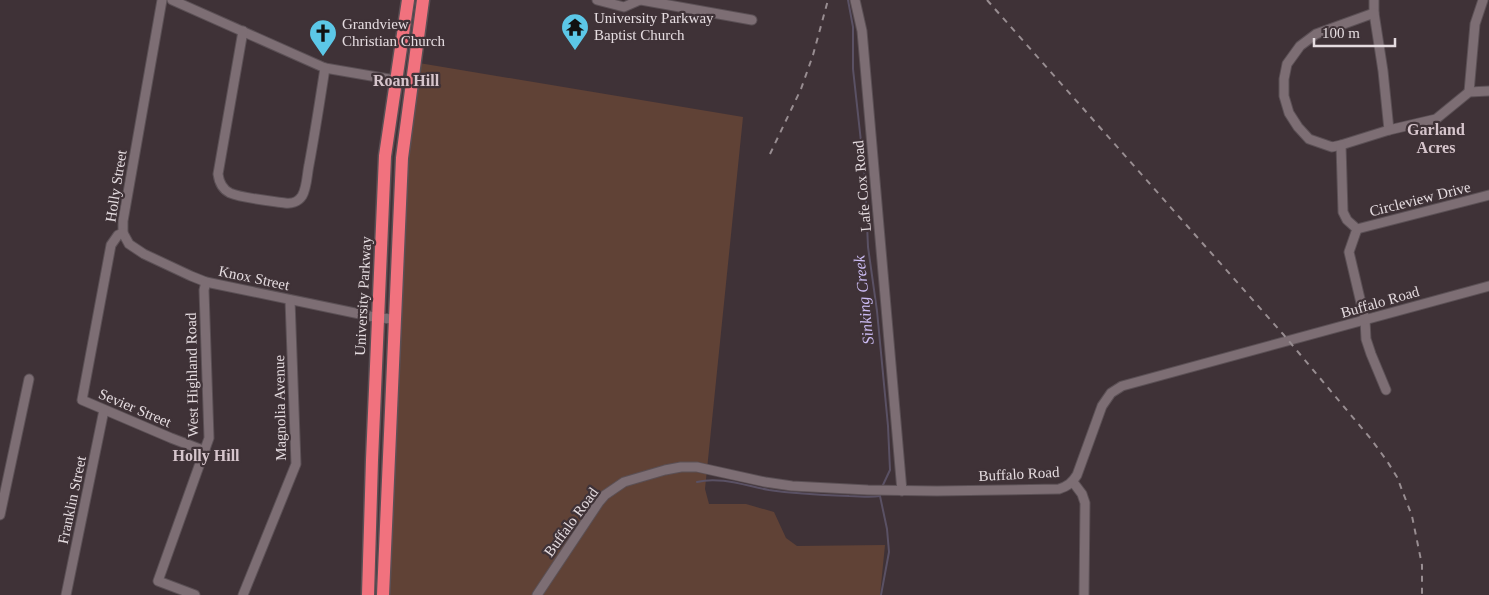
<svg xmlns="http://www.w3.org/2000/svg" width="1489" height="595" font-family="Georgia,serif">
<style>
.green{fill:#604236}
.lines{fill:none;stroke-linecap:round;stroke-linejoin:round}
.stream{stroke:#5a5164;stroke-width:2}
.minor-casing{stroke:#5b5055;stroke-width:11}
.highway-casing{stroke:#5b5055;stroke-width:15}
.minor{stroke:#7d6e74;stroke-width:9}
.highway{stroke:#f1727e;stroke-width:12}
.rail{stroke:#988d91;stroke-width:2;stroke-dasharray:6 6;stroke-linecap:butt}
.labels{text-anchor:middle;stroke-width:4.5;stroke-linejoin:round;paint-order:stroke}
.poi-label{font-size:15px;fill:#e5dce0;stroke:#3f3237;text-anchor:start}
.street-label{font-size:15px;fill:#e5dce0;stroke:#3f3237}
.neighbourhood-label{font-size:16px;font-weight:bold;fill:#d6c5cc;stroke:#3f3237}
.water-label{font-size:16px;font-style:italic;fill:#ccbcf4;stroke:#3f3237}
</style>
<rect width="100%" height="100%" fill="#3f3237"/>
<path class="green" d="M419 63 743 117 705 489 709 504H746L774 512 786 538 797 546 885 545 880 595H387L405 174Z"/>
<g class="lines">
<g class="stream">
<path d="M848 0 853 27V69L865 178 868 247 877 311 888 426 890 470 882 487"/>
<path d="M697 482C720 476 746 486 769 490 796 494 822 495 849 496 860 496 869 498 880 496"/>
<path d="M880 494V496L887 529 889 552 881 595"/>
</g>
<g class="minor-casing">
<g id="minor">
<path d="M162 0 123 221V233L129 244 144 254 191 276 206 282 379 318 394 319"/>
<path d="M172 0 325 68 412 83"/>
<path d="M597 0 624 7 640 0"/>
<path d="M641 0 752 20"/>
<path d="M855 0 862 31 902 491"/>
<path d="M1374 0V13L1383 71 1389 130"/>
<path d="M1374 13 1316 34 1300 46 1287 64 1284 79V96L1289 113 1298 127 1309 139 1332 147 1341 145 1389 130 1436 119 1469 92 1489 91"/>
<path d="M243 31 218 174C219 182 222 189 230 193 241 198 271 201 285 203 291 204 298 202 302 196 307 188 307 174 309 165 315 133 320 100 325 68"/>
<path d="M1469 92 1475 24 1483 0"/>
<path d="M1341 145 1343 212 1347 220 1357 229 1349 252 1365 320 1366 339 1371 354 1386 390"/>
<path d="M1357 229 1489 195"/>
<path d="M123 233 118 235 111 245 82 400 171 438 205 451"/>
<path d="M1073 482 1082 494 1085 503 1084 595"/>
<path d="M0 515 29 379"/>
<path d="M66 595 104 410"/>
<path d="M195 595 158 581 209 438 204 290 206 282"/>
<path d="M243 595 296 464 290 300"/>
<path d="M537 595 599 502 605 495 624 482 665 470 681 467H697L765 482 792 486 868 490 937 491 1059 489C1068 486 1072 483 1077 475L1102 406 1111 393 1122 386 1489 286"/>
</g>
</g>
<g class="highway-casing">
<g id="highway">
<path d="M368 595 372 460 385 156 408 0"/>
<path d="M383 595 402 158 423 0"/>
</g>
</g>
<use href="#minor" class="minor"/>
<use href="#highway" class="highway"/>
<g class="rail">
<path d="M987 0 1283 334 1371 439 1387 461 1397 477 1412 516 1422 565V595"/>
<path d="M770 154 801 89 813 55 828 0"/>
</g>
</g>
<defs>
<g id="temple-pin" transform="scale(1.4375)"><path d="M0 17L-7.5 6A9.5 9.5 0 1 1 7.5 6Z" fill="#5cc7e7" stroke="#3f3237"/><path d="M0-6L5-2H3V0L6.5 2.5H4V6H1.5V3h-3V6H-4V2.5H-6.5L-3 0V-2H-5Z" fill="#111"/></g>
<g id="church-pin" transform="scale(1.4375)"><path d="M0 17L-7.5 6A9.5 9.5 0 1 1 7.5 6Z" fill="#5cc7e7" stroke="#3f3237"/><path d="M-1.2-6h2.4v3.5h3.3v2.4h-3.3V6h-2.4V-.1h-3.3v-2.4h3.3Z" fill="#111"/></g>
</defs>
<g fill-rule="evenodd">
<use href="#temple-pin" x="575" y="27"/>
<use href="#church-pin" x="323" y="33"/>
</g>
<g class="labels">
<g class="poi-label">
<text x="594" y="23">University Parkway<tspan x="594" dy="17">Baptist Church</tspan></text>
<text x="342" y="29">Grandview<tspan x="342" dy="17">Christian Church</tspan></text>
</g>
<g class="street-label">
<text transform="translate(116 186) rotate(-81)" y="5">Holly Street</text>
<text transform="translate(862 186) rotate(-95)" y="5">Lafe Cox Road</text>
<text transform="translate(1420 199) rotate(-14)" y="5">Circleview Drive</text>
<text transform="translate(254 278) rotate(12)" y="5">Knox Street</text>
<text transform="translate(363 296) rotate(-87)" y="5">University Parkway</text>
<text transform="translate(1380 302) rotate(-16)" y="5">Buffalo Road</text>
<text transform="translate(192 375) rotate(-91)" y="5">West Highland Road</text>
<text transform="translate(135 408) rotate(23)" y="5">Sevier Street</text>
<text transform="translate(280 408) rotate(-91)" y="5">Magnolia Avenue</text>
<text transform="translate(1019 474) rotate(-3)" y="5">Buffalo Road</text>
<text transform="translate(72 500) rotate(-78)" y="5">Franklin Street</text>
<text transform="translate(571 522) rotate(-54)" y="5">Buffalo Road</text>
</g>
<g class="neighbourhood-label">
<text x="406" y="86">Roan Hill</text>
<text x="1436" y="135">Garland<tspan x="1436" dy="18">Acres</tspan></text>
<text x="206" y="461">Holly Hill</text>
</g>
<g class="water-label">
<text transform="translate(863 300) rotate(-96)" y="6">Sinking Creek</text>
</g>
</g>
<path d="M1314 38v8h81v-8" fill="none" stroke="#e5dce0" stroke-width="2.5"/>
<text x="1322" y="38" font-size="15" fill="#e5dce0" stroke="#3f3237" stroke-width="4" paint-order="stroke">100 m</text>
</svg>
